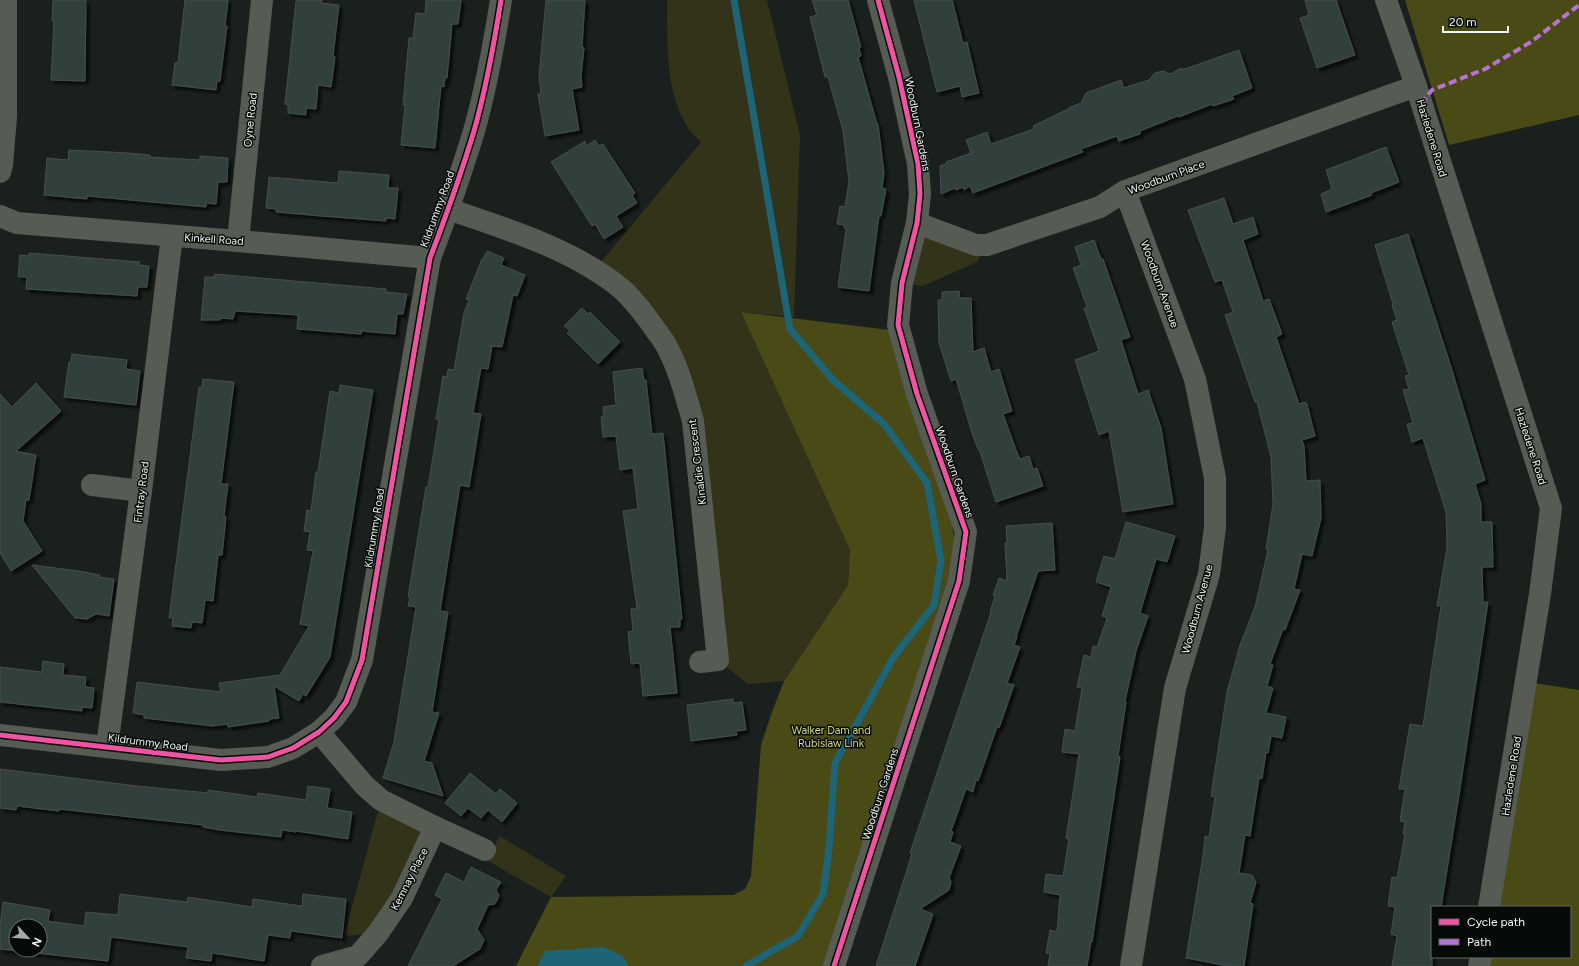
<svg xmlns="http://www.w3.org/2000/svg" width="1579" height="966" font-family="Figtree,sans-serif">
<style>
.green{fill:#323319}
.forest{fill:#4a4a16}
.water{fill:#1d6576}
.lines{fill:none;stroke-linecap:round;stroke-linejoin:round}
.stream{stroke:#1d6576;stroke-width:7}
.building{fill:#31413e;stroke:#474d4b;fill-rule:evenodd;filter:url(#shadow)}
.minor{stroke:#565c54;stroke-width:22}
.quiet{stroke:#b673d3;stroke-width:4;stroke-dasharray:8 4;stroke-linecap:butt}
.cycleway-casing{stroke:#060b08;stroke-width:8}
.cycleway{stroke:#f153a3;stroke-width:5}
.labels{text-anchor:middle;stroke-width:3;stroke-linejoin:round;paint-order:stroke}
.street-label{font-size:11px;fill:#eef6f2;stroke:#060b08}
.park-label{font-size:11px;fill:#d7d781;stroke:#060b08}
</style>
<defs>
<filter id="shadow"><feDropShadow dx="3.5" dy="3.5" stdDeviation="1" flood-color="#0009"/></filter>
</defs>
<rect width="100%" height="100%" fill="#1a201d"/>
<g class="green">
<path d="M667 0H767L800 135 794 317 741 312 850 550 848 585 784 681 748 684 718 660 693 421 668 349 595 269 701 142C696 137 690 132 687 126 664 88 668 42 667 0Z"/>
<path d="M917 223 987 245 977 262 923 286 902 283Z"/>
<path d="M381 800 435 827 378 933 344 936Z"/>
<path d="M499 836 566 876 551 897 488 861Z"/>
</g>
<g class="forest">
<path d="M1405 0H1579V115L1449 145Z"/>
<path d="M741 312 890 330 951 518 956 549 950 579 825 966H516L551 897 733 895 745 889 751 876 761 745 772 712 784 681 848 585 850 550Z"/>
<path d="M1534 683 1579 690V966H1487L1488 957H1570V907H1497Z"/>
</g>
<path class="water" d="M604 947 622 956 629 966H537L545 951Z"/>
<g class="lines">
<path class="stream" d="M734 0 790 329 833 380 884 424 927 483 941 561 934 605 893 658 835 763 829 849 823 894 798 936 746 966"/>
</g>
<g class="building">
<path d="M53 0H86L85 81 51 80 54 21H52Z"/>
<path d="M185 0H228L225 26H227L220 81H217L216 90 172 85 175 63H178Z"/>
<path d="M299 0H322L321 3 339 5 333 56 335 57 331 87 318 85 316 109 306 108V115L288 113V105L285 104 296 1Z"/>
<path d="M426 0H461L458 24H452L447 78H445L444 87 441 86 435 148 401 145 405 105H403L409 38H413L416 13 425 14Z"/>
<path d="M546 0H585L582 47 584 48 581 76 582 87 572 89 579 130 545 136 538 94H541L539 76Z"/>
<path d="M812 0H848L861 47 859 48 861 56 858 57 877 124H878L884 173 882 188 886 189 881 216H879L869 291 838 287 846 229 844 228V225L837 224 840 206 845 207 849 181 843 131 828 77H825L810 17 817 15Z"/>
<path d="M914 0H952L963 43 967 42 979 93 962 97 960 86 937 92Z"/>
<path d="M1305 0H1336L1355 55 1317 68 1300 18 1309 15Z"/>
<path d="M1239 50 1252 88 1232 96 1234 99 1213 106 1212 104 1179 117 1178 116 1140 131V134L1119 141 1117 136 1081 149 1083 152 973 193 970 186 964 190 963 187 956 190 955 188 941 194 940 166 946 164V162L971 153 966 140 987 132 991 144 1034 129 1033 126 1070 108V107L1081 103 1086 93 1121 80 1124 88 1149 80 1155 73 1163 71 1170 74 1182 68V70Z"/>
<path d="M595 140 599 146 603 144 635 193 632 195 637 203 616 216 623 227 604 239 595 224 592 226 551 162 585 141 586 146Z"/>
<path d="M1386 147 1399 182 1371 193 1372 195 1326 212 1321 194 1332 189 1326 170Z"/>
<path d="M69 150 129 153 150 155V157L200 160V156L228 158 227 182H218L216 204 206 203V207L87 196V199L44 195 47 158 68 160Z"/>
<path d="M339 171 389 175 388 188H398L395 219 386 218V221L321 216 276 212V209L266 208 269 177 338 183Z"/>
<path d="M1224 198 1233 224 1253 217 1258 234 1243 240 1263 301 1269 299 1282 334 1276 337 1299 404 1305 402 1306 404H1307L1315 436 1302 440 1304 446 1306 481 1320 480 1321 518 1312 556 1302 554 1294 589 1300 590 1285 630 1283 629 1270 664 1273 665 1267 686 1273 688 1266 713 1286 717 1282 738 1271 736 1268 753 1266 752 1262 779 1259 778 1250 836 1245 835 1239 873 1252 875 1256 882 1250 903 1253 904 1244 966H1228L1186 958 1203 856 1205 836 1209 837 1215 797 1211 796 1227 692 1240 645 1255 607 1268 550 1266 549 1273 504 1271 457 1257 402H1255L1225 315 1233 312 1222 280 1215 282 1188 210Z"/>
<path d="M1408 234 1451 367 1485 480 1475 484 1481 504V522H1492L1493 567H1482L1483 602H1488L1460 789 1441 907H1432V966H1392L1397 936 1391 934 1395 907 1388 906 1392 877 1397 878 1405 834H1403L1405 822 1400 821 1405 789H1399L1410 724 1423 726 1441 606H1437L1447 548 1446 512 1435 477 1423 438 1412 442 1407 424 1413 423 1403 390 1409 389 1405 376 1409 375 1392 322 1397 320 1392 305 1393 304 1375 245Z"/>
<path d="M1094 240 1101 259H1103L1130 337 1121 340 1138 394 1148 390 1161 428 1173 504 1123 512 1109 431 1099 435 1075 360 1099 351 1084 308 1087 307 1073 268 1081 265 1075 247Z"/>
<path d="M487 251 504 258 501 265 525 275 517 296 513 295 502 347 492 346 488 369 481 368 473 413 481 414 469 487 460 485 448 560 440 611 448 612 432 712 439 713 424 761 432 763 443 796 383 778 394 742 416 607 408 606 410 598 408 597 426 487H428L439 420 436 419 443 376 447 377 448 369 454 370 464 313 469 300 466 299 482 259H483Z"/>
<path d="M29 253 140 262 139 265 149 266 147 287H138L137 296 26 289 27 277H18L20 255 29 256Z"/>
<path d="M215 274 386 289V292L407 294 403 314H397L395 334 361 331V334L297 329 298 315 235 311 233 319 220 318V320H201L205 277H214Z"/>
<path d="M959 291 960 298H971L973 352 984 348 991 372 999 369 1012 411 1003 414 1016 450 1020 459 1029 456 1033 469 1037 468 1043 486 996 502 979 449H978L972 433 956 379 951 381 939 343 938 300H942V292Z"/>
<path d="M582 308 588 314 590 312 620 342 598 364 567 333 570 331 564 326Z"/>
<path d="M72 354 127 360 126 369 140 371 136 405 64 397 69 362H71Z"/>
<path d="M642 368 644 380H646L652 434 663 433 682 619H680V627H670L677 693 643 696 640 663 631 664 628 632 633 631 631 609 637 608 623 511 638 509 633 468 620 470 616 436 603 437 601 417H604L603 407 616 405 613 372Z"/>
<path d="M203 379 234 382 221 484H228L224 516 226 517 222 555H218L213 601 205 600 202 623 192 622 191 628 172 626 173 618H169L199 387H202Z"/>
<path d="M36 383 61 411 16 451 36 455 29 500H26L23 521 42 551 11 571 0 553V394L12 407Z"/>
<path d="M340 385 373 390 330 657 306 696 303 694 299 701 274 686 279 718 269 719V721L228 727 227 724 213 726 144 718V715L133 713 137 682 221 692 219 683 280 675 309 626 300 624 313 551 307 550 310 532 304 531 307 510 311 511 316 472H318L330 391 339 393Z"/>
<path d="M1126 522 1175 536 1167 562 1156 559 1140 613 1148 616 1136 651 1125 701 1126 702 1118 756 1120 757 1092 942H1091L1087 966H1048L1050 954 1046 953 1050 930 1057 932 1060 895 1044 892 1046 874 1063 876 1069 839 1066 838 1079 754 1062 752 1065 729 1075 731 1082 688 1077 687 1084 655 1091 657 1093 646 1097 647 1107 618 1102 616 1111 587 1096 582 1104 556 1115 559Z"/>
<path d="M1052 523 1055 570 1038 571 1016 637H1017L1014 645 1020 647 1007 683 1014 685 999 728 997 727 978 781 976 780 973 792 966 789 951 831 953 832 950 842 961 846 949 878 951 882 949 890 920 909 933 914 915 966H876L912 854 910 853 991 612H990L995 596 993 595 999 578 1007 581 1005 543H1007L1006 526Z"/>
<path d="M32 565 79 571 100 575 99 577 114 579 109 616 96 614 87 619 75 618Z"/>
<path d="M43 661 64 664 63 675 86 677 85 687 94 688 92 708 82 707V711L0 702V667L42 672Z"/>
<path d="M733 699V703L742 702 746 730 736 731 737 735 691 741 687 705Z"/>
<path d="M0 769 137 786 208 793V790L257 797 258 793 306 800 308 786 330 789 327 808 352 812 348 839 296 831V832L282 830 281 837 219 830 203 827V825L59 809V811L17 806 16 810 0 808Z"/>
<path d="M470 773 496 794 500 789 517 803 502 822 488 810 481 818 468 808 461 816 445 803Z"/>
<path d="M471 867 501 882 496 890 499 896 495 904 488 905 477 929 484 940 480 949 453 966H408L442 899 435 895 446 873 464 882Z"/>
<path d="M120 894 187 902 188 897 252 907 253 899 302 906 303 894 346 899 342 938 291 931 290 938 268 935 264 961 212 953 211 961 186 958 188 947 111 937 108 961 0 949V926L3 902 50 910 48 921 84 926 86 912 118 915ZM16 926H40V950H16Z"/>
</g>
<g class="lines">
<g class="minor">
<path d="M1386 0 1416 86 1551 508 1540 594 1489 907"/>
<path d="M0 172 2 165 6 117V0"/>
<path d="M1125 191 1195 379 1215 478V527L1209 574 1175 688 1131 966"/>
<path d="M448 209C507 229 576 250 624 291 635 302 646 316 655 329 659 335 665 342 668 349 680 372 686 397 693 421L718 660 700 662"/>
<path d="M0 216 17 223 238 241 430 258"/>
<path d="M917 223 976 245H987L1100 207 1125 191 1416 86"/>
<path d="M238 241 262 0"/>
<path d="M92 485 141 491"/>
<path d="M319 732 364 785 381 800 435 827 485 850"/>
<path d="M0 735 221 760 268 757 293 748 319 732 334 718 346 702 362 660 430 258C446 216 461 174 474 131 486 89 494 44 501 0"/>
<path d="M107 747 141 491 172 236"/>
<path d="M322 966 358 956 378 933 402 898 435 827"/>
<path d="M834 966 959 581 966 532 917 394 898 325 902 283 917 223 920 194 918 164 899 77 878 0"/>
<path d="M1479 966 1481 957"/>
</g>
<path class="quiet" d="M1421 104 1432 90 1485 69 1531 42 1579 5"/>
<g class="cycleway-casing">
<g id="cycleway">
<path d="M0 735 221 760 268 757 293 748 319 732 334 718 346 702 362 660 430 258C446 216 461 174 474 131 486 89 494 44 501 0"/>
<path d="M834 966 959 581 966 532 917 394 898 325 902 283 917 223 920 194 918 164 899 77 878 0"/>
</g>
</g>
<use href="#cycleway" class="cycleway"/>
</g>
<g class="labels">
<g class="street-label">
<text transform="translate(250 120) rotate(-84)" y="4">Oyne Road</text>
<text transform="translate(918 124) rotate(79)" y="4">Woodburn Gardens</text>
<text transform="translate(1432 138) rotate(73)" y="4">Hazledene Road</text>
<text transform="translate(1166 177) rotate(-20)" y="4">Woodburn Place</text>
<text transform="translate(437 209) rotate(-70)" y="4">Kildrummy Road</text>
<text transform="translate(214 239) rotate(4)" y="4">Kinkell Road</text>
<text transform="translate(1160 284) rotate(70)" y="4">Woodburn Avenue</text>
<text transform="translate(1531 446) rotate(72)" y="4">Hazledene Road</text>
<text transform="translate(697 462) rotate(-97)" y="4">Kinaldie Crescent</text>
<text transform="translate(955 472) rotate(71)" y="4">Woodburn Gardens</text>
<text transform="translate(141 492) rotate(-83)" y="4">Fintray Road</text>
<text transform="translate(374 528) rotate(-81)" y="4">Kildrummy Road</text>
<text transform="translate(1197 609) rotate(-75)" y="4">Woodburn Avenue</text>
<text transform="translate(148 742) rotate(7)" y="4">Kildrummy Road</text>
<text transform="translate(1511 776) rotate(-81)" y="4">Hazledene Road</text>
<text transform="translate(880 794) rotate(-72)" y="4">Woodburn Gardens</text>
<text transform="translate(409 879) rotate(-63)" y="4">Kemnay Place</text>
</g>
<g class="park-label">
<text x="831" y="734">Walker Dam and<tspan x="831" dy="13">Rubislaw Link</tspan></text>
</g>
</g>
<rect x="1431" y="906" width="140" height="52" fill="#060b08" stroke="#636966"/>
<rect x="1439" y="919" width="20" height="6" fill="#f153a3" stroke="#636966"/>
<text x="1467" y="926" font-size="12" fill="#eef6f2">Cycle path</text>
<rect x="1439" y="939" width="20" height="6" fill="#b673d3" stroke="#636966"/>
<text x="1467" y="946" font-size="12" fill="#eef6f2">Path</text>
<g transform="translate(28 938) rotate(116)"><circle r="19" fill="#060b08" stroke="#636966"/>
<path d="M0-3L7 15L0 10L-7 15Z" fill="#a4aba7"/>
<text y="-6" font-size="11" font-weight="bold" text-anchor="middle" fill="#eef6f2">N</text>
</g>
<path d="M1443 26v6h65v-6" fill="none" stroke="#eef6f2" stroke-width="2"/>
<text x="1449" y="26" font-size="12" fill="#eef6f2" stroke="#060b08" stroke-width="3" paint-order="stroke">20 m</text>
</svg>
